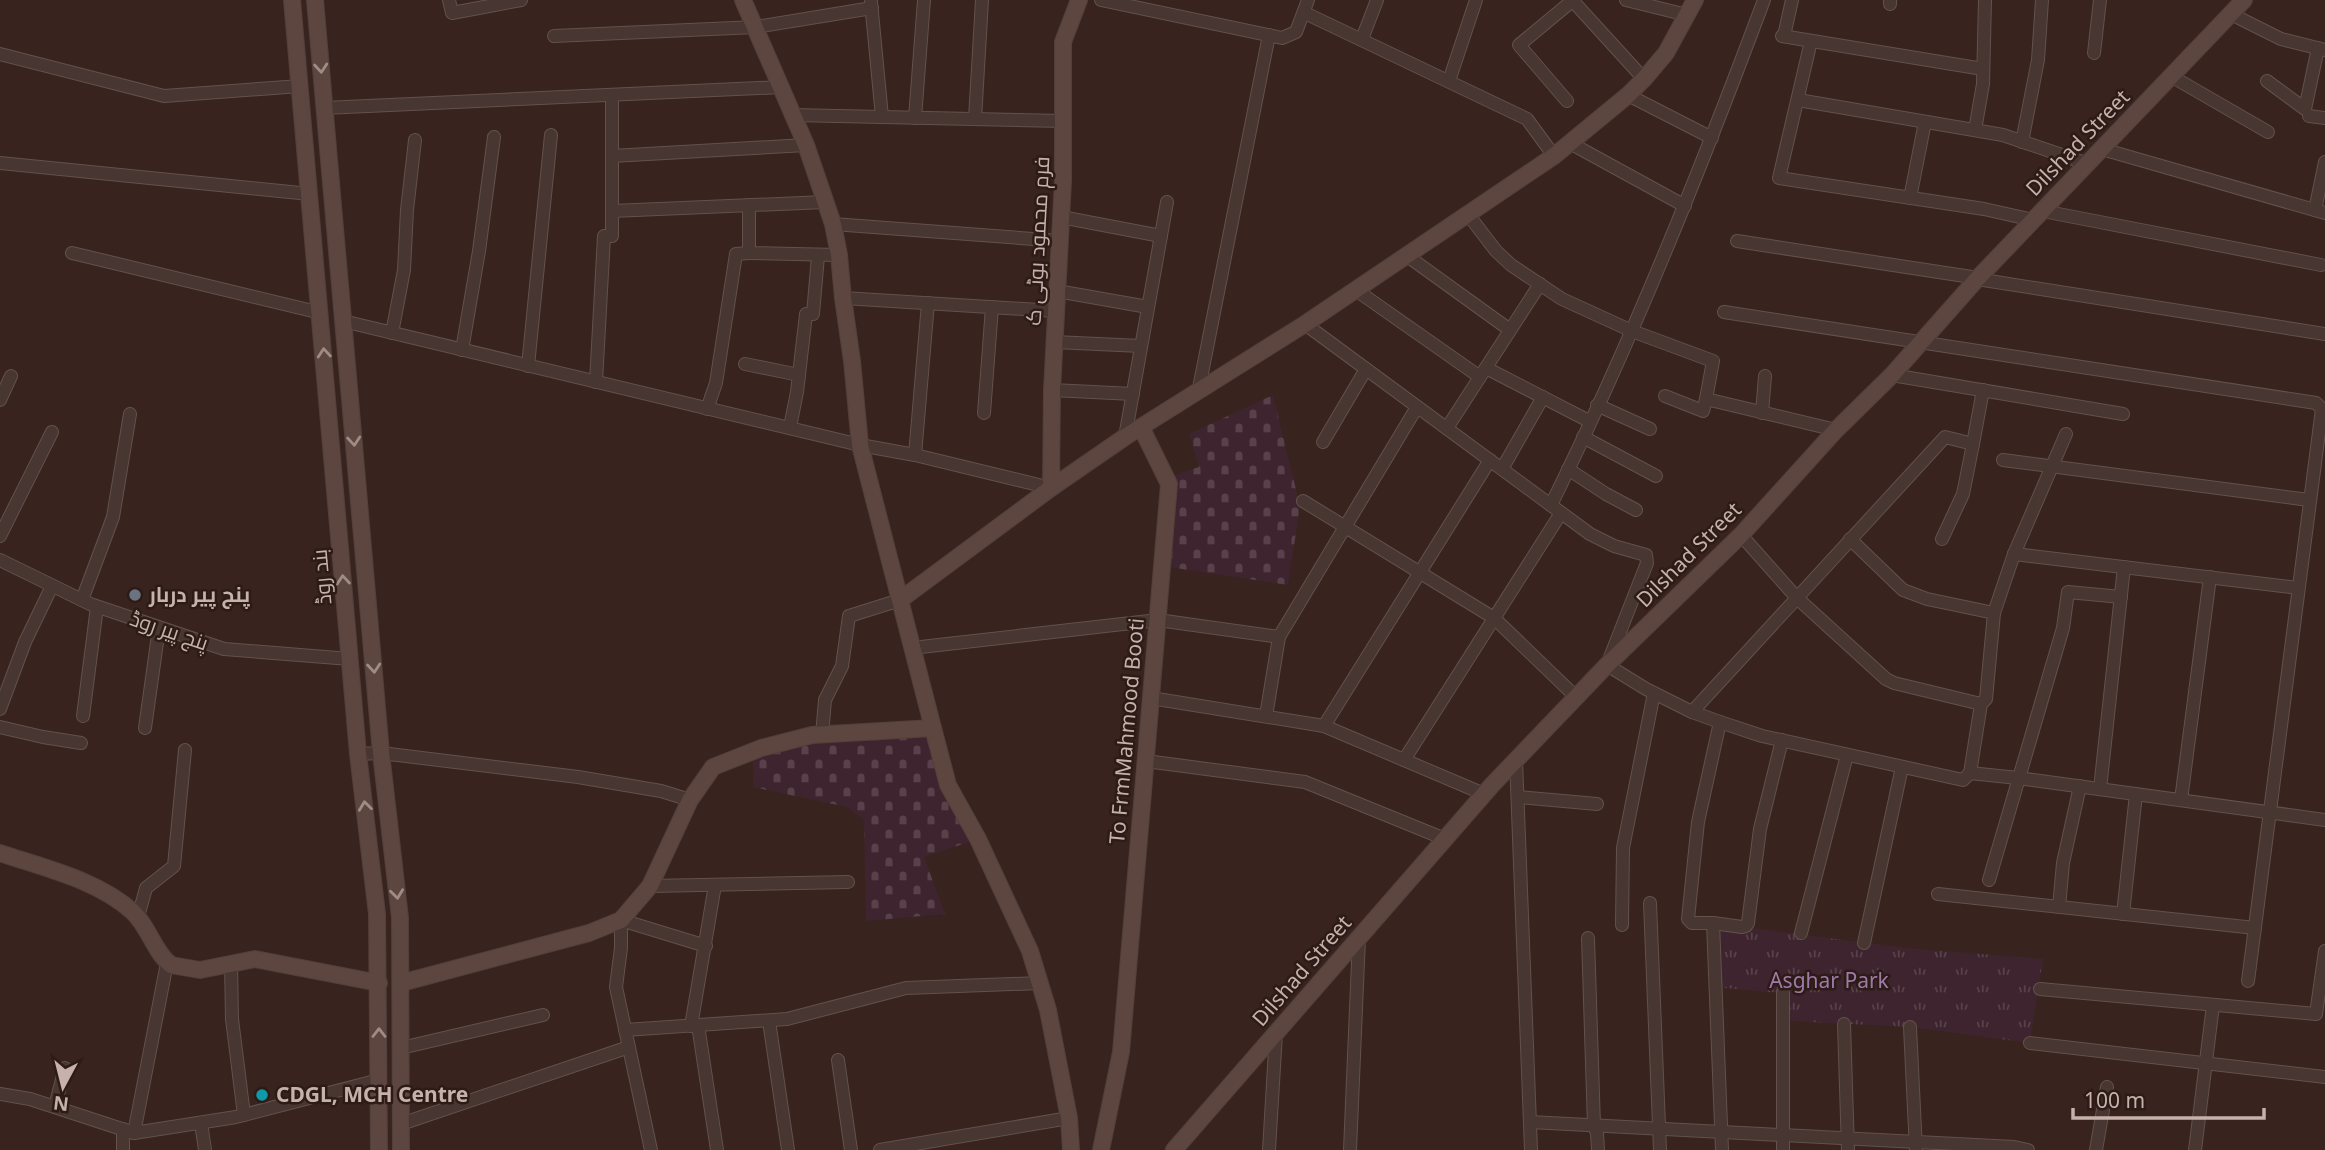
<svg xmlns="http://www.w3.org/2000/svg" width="2325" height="1150" font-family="'Noto Sans',Cairo,sans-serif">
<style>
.cemetery{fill:url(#cemetery-stones)}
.park{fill:url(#park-tufts)}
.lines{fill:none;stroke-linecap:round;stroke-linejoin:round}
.street-casing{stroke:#64514c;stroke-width:14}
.secondary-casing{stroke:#523f3b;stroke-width:18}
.street{stroke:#483632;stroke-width:12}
.secondary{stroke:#5c463f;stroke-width:16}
.oneway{stroke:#a18c85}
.worship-dot{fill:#6b7280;stroke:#2d1b17;stroke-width:2.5}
.culture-dot{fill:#0f9aa8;stroke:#2d1b17;stroke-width:2.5}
.labels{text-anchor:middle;stroke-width:5;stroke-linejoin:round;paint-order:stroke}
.street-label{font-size:21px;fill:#c6b1ab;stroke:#2d1b17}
.poi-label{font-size:21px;font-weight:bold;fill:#c6b1ab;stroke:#2d1b17;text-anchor:start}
.park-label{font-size:21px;fill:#a07aa7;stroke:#2d1b17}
</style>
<defs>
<pattern id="cemetery-stones" width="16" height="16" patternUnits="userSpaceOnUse" patternTransform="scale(1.75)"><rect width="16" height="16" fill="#3e242e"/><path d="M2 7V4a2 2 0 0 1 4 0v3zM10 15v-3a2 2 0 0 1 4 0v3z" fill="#58414a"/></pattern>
<pattern id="park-tufts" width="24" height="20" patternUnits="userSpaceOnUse" patternTransform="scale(1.75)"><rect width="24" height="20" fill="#3e242e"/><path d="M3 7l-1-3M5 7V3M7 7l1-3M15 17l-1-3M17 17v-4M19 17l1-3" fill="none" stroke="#58414a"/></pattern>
</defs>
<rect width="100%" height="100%" fill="#38231e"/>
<g class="cemetery">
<path d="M1273 395 1300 506 1288 585 1162 566 1166 478 1199 467 1189 434Z"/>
<path d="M933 728 978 839 924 857 945 914 866 921 864 820 847 807 753 787V751L761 748Z"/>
</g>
<path class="park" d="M1713 923 1906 948 2043 959 2030 1043 1910 1027 1790 1021 1789 994 1716 987Z"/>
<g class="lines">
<g class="street-casing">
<g id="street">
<path d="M449 0 452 13 521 0"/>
<path d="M1101 0 1282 38 1296 32 1308 0"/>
<path d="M1572 0 1644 79"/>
<path d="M1626 0 1687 15"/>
<path d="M871 2 882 117"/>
<path d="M1890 4V0"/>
<path d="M1305 13 1527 119 1554 156"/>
<path d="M2231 14 2281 39 2325 50"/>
<path d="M554 36 756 27 872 8"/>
<path d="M1782 36 1983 69"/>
<path d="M1784 36 1792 0"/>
<path d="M1362 39 1377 0"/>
<path d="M1811 41 1779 178 1984 209 2033 220"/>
<path d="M2094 53 2100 0"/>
<path d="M0 54 164 96 300 86"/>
<path d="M2171 76 2268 132"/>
<path d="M1449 81 1476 0"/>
<path d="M2267 81 2305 109 2318 48"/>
<path d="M1628 95 1712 138"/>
<path d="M1798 100 2003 135 2088 164"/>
<path d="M1567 101 1519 45 1572 1"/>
<path d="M324 108 782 87"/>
<path d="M793 115 1063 121"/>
<path d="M2309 116 2325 118"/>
<path d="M915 118 924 0"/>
<path d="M975 119 982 0"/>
<path d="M1975 130 1983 84 1985 0"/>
<path d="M2022 142 2038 60 2042 0"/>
<path d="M1570 143 1685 206"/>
<path d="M2102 149 2325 213"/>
<path d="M612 156 806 145"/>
<path d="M0 163 310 194"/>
<path d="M1910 198 1925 122"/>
<path d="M749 205V253L839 255"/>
<path d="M2315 210 2325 162"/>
<path d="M612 211 825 202"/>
<path d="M2043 211 2321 265"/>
<path d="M1467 213 1496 251 1511 265 1562 299 1632 331 1713 361 1706 399 1836 430"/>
<path d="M1061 217 1161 236"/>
<path d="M833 224 1060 241"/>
<path d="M1737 241 1978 278"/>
<path d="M72 253 321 313"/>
<path d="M1406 255 1510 330"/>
<path d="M1977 279 2325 334"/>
<path d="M1356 290 1480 377"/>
<path d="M1057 291 1148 307"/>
<path d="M843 298 1056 311"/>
<path d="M1724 312 2316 403 2322 409 2248 981"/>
<path d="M343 321 860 445 915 455 1051 488"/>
<path d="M1305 324 1590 534 1614 546 1646 555 1647 563 1607 665 1646 689 1692 712 1720 722 1762 736 1963 780 1970 773 2018 778 2325 820"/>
<path d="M392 333 404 270 407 210 415 140"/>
<path d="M1054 342 1141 346"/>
<path d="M462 350 479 251 494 137"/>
<path d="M745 364 799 375"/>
<path d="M528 366 551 135"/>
<path d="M1486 368 1589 421"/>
<path d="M1892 375 2123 414"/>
<path d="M596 382 604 236H612V95"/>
<path d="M1199 388 1269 35"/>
<path d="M1052 390 1133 394"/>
<path d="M1665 396 1703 411 1706 399"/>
<path d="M0 400 11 376"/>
<path d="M1597 405 1650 429"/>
<path d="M707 409 716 383 736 254 749 253"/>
<path d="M984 413 992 307"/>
<path d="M1762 413 1765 376"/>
<path d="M790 427 797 392 806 314H813L818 256"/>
<path d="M1447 428 1540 284"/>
<path d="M1125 437 1167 202"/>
<path d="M1583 437 1656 476"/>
<path d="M1323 442 1366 369"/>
<path d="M915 455 928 303"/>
<path d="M2003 460 2309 500"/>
<path d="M1502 469 1543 397"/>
<path d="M1568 469 1606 494 1636 510"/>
<path d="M1303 501 1494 618 1576 697"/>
<path d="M1551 505C1632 341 1700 171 1764 0"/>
<path d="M1741 535 1797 598 1886 679 1894 683 1981 704"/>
<path d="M0 536 52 432"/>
<path d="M1850 539 1903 590 1927 599 1994 613"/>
<path d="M1942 539 1963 494 1973 444"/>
<path d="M2014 554 2298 588"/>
<path d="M0 560 90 604 224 649 350 659"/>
<path d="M82 600 113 517 130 414"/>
<path d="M912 648 1158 620 1279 637"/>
<path d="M1151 698 1324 726 1484 794"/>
<path d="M0 709 25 642 52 586"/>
<path d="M1692 712 1945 437 1973 444 1983 390"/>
<path d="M83 716 97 607"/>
<path d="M1266 716 1279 637 1417 407"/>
<path d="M1324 726 1490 460"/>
<path d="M0 727 43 737 81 743"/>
<path d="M145 728 159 628"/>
<path d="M822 735 825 700 842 666 849 616 900 600"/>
<path d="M358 754 381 753 578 777 661 791 690 800"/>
<path d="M1404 760 1561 513"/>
<path d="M1516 760 1531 1150"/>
<path d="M1146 761 1305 782 1445 839"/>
<path d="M1970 773 1981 704 1986 699 1994 613 2014 554 2066 434"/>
<path d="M2100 789 2124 567"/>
<path d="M1518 797 1597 804"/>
<path d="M2181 800 2210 577"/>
<path d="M1989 880 2063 628 2068 592 2121 597"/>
<path d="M650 886 848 882"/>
<path d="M1938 894 2255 928"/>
<path d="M1650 903 1660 1150"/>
<path d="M2059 907 2063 863 2080 786"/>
<path d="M2123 914 2136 794"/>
<path d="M138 917 146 888 174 866 185 750"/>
<path d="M1713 923H1692L1688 919 1698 822 1720 722"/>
<path d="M1622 925 1623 848 1654 693"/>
<path d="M1801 933 1847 755"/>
<path d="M1588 938 1594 1126 1597 1133 1598 1150"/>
<path d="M1864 943 1902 767"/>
<path d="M231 963 232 1019 244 1115"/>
<path d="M2040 989 2316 1014 2325 951"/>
<path d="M769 1021 788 1150"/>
<path d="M1844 1024 1848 1150"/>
<path d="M698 1025 717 1150"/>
<path d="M691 1026 715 885"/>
<path d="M1910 1027 1916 1150"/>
<path d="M625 1030 787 1019 906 988 1040 983"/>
<path d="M2030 1043 2325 1077"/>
<path d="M401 1048 543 1015"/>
<path d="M838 1060 851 1150"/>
<path d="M0 1094 30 1099 134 1133 236 1117 379 1080"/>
<path d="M55 1106 65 1068"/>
<path d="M1530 1122 2014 1147 2028 1150"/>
<path d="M201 1123 205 1150"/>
<path d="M401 1124 629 1047"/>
<path d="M123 1129V1150"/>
<path d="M134 1133 167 963"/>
<path d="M651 1150 616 987 621 948V920L706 946"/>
<path d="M880 1150 1069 1118"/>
<path d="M1269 1150 1276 1033"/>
<path d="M1350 1150 1359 938"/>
<path d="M1722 1150 1713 923 1742 927 1746 926 1748 923 1760 829 1782 740"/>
<path d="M1783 1150V993"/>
<path d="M2096 1150 2107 1087"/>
<path d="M2195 1150 2213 1005"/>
</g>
</g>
<g class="secondary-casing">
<g id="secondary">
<path d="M292 0 358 754 377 914 379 1150"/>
<path d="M315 0 381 753 400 918 401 1150"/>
<path d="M1051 488 1052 390 1063 181V42L1079 0"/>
<path d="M900 600 1051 488 1125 437 1305 324 1554 156 1628 95 1644 79 1666 53 1695 0"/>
<path d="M933 728 948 785 978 839 1030 951 1048 1010 1069 1118 1071 1150"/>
<path d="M0 853C44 868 98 880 133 912 149 927 154 952 171 965L200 970 255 959 379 983"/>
<path d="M401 983 589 933 621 920 650 886 690 800 713 767 761 748 812 735 933 728 860 445 852 361 843 298 839 255 833 224 806 145 743 0"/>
<path d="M1101 1150 1121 1052 1169 484 1141 427"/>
<path d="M1174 1150 1492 785 1607 665 1741 535 1836 430 1892 375 1977 279 2244 0"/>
</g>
</g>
<use href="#street" class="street"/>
<use href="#secondary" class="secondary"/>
</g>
<defs><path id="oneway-chevron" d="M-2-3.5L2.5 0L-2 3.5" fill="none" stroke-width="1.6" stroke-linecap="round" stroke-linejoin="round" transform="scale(1.75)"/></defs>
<g class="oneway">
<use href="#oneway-chevron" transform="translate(321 68) rotate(85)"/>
<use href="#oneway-chevron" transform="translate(324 353) rotate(-95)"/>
<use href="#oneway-chevron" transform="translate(354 441) rotate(85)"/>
<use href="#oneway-chevron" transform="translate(343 580) rotate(-95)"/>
<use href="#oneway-chevron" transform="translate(374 668) rotate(85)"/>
<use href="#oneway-chevron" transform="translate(365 806) rotate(-97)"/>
<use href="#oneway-chevron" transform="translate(397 894) rotate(83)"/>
<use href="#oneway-chevron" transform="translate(379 1033) rotate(-90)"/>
</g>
<circle class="worship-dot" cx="135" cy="595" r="7"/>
<circle class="culture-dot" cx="262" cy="1095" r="7"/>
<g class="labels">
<g class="street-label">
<text transform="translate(2078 143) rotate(-46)" y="7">Dilshad Street</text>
<text transform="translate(1038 241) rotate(-87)" y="7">فرم محمود بوٹی ک</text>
<text transform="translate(1689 555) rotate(-45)" y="7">Dilshad Street</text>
<text transform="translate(322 577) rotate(-95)" y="7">بند روڈ</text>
<text transform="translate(169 631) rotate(19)" y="7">پنج پیر روڈ</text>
<text transform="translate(1127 731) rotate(-85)" y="7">To FrmMahmood Booti</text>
<text transform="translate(1302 971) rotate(-49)" y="7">Dilshad Street</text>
</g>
<g class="poi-label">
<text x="149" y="602">پنج پیر دربار</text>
<text x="276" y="1102">CDGL, MCH Centre</text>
</g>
<g class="park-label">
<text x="1829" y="988">Asghar Park</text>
</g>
</g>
<g transform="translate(63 1087) rotate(187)" stroke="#2d1b17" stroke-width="5" paint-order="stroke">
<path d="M0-5L12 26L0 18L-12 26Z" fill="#c6b1ab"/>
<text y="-10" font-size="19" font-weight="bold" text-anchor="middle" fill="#c6b1ab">N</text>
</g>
<path d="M2073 1108v10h191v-10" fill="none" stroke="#c6b1ab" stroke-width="3.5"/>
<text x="2084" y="1108" font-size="21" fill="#c6b1ab" stroke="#2d1b17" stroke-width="5" paint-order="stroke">100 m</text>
</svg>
